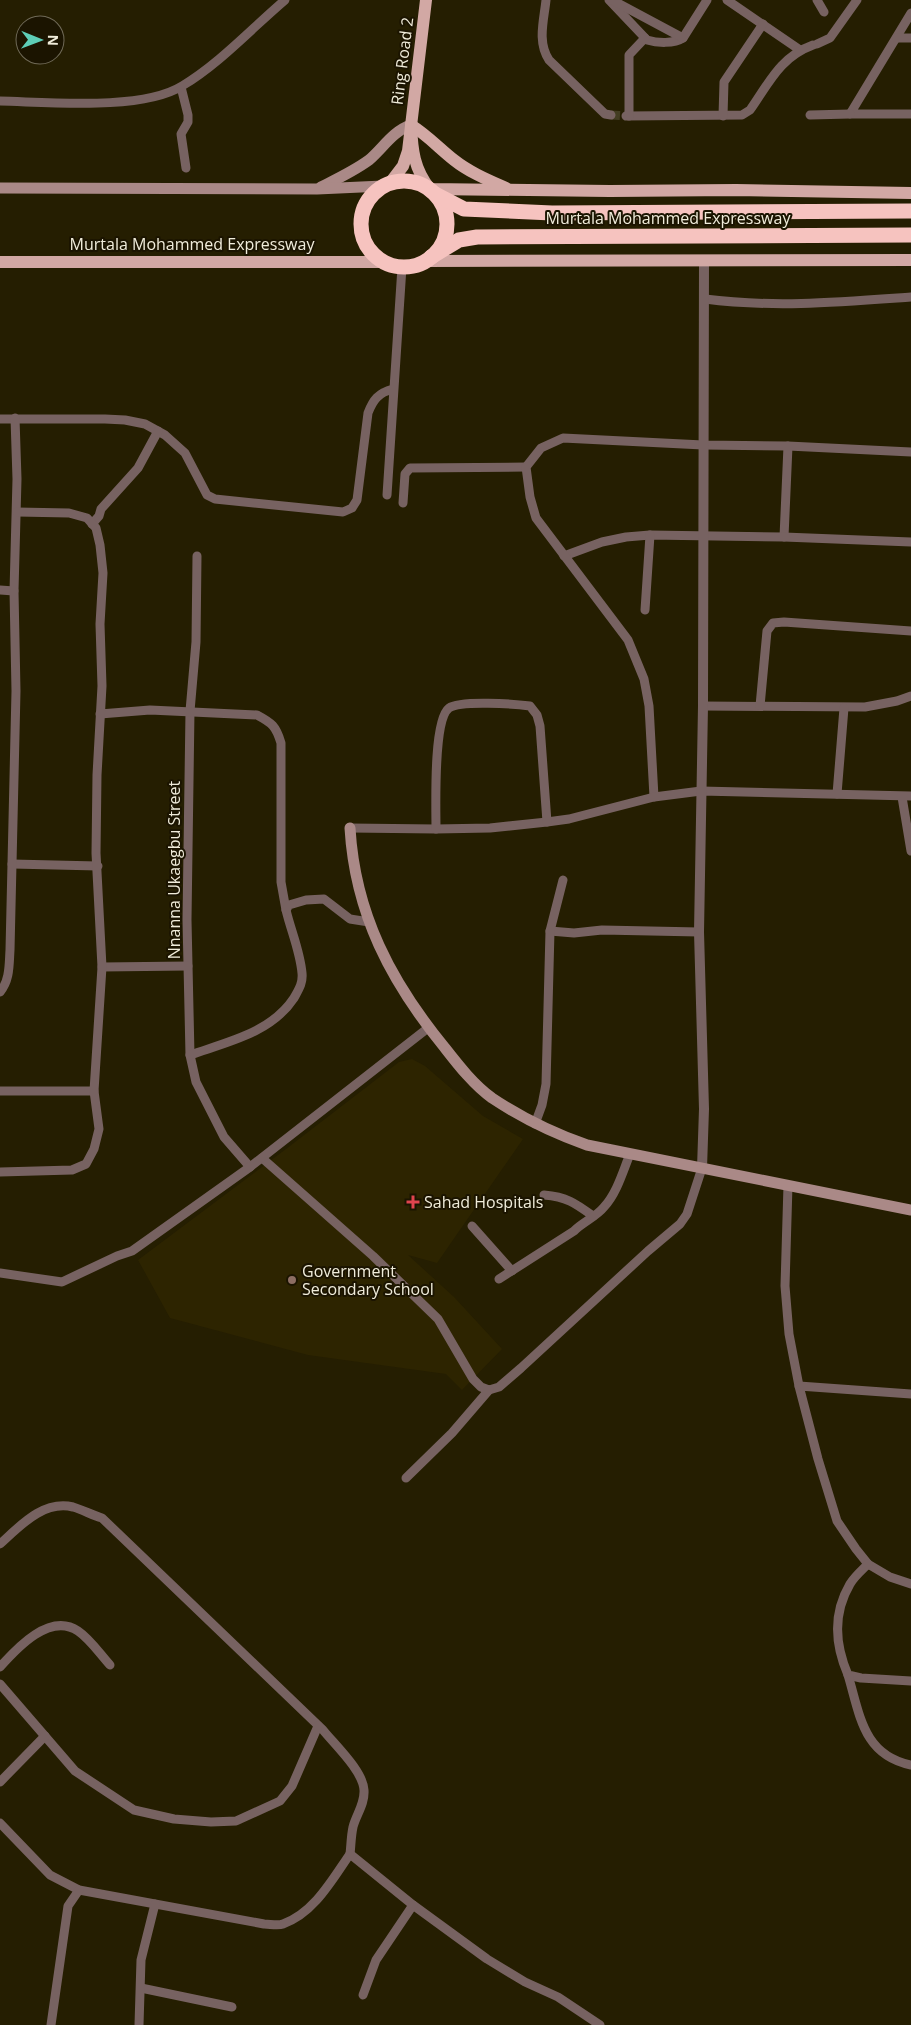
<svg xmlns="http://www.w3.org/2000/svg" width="911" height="2025" font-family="'Open Sans',sans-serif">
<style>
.built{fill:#2d2400}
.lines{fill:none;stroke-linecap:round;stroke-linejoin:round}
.minor-tunnel{stroke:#433d22;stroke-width:9;stroke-dasharray:9 4.5;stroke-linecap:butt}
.minor{stroke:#776261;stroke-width:9}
.tertiary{stroke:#776261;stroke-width:10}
.secondary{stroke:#aa8987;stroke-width:11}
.primary{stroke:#d2a8a4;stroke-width:12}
.motorway{stroke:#f6c3bf;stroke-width:15}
.health-dot{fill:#e0444e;stroke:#1b1400;stroke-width:2}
.education-dot{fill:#8d6e63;stroke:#1b1400;stroke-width:2}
.labels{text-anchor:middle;stroke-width:4;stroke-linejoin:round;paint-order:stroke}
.street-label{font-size:16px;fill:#f0ecda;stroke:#1b1400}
.poi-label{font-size:16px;fill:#f0ecda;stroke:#1b1400;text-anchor:start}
</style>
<rect width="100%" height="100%" fill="#251e01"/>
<path class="built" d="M412 1059 425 1066 483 1116 523 1139 437 1263 408 1255 454 1297 502 1349 462 1390 446 1374 308 1355 170 1318 138 1260 286 1149 399 1062Z"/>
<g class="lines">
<path class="minor-tunnel" d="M611 115 626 116"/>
<g class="minor">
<path d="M546 0C544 20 537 42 549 60L605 114 611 115"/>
<path d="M609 0 647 40C657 43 674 44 683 38L707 0"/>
<path d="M612 0 683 38"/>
<path d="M727 0 800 50"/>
<path d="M817 0 824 12"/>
<path d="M911 13 850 114H911"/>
<path d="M897 38H911"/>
<path d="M817 44 830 38 857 0"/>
<path d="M181 87 188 115V122L181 134 186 168"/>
<path d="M0 101C47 102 142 111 182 86 219 64 252 28 285 0"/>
<path d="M810 115 850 114"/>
<path d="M626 116 742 115 750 110C769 83 780 57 813 45"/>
<path d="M629 116V55L645 38"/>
<path d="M723 116 724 82 763 24"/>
<path d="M705 299C774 308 842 302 911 297"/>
<path d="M0 419H105L125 420 145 424 165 435 185 453 207 495 215 499 343 512 352 508 357 500 368 413C373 400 378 393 393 389"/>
<path d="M387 495 402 267"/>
<path d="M403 503 405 474 410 468 526 467"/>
<path d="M92 524 99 516 101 509 138 468 158 431"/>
<path d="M784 537 788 446"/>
<path d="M197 556 196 642 190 711 187 920 190 1055 196 1082 224 1137 250 1167"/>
<path d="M564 556 602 542 626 537 650 535 784 537 911 542"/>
<path d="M0 590 14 591"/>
<path d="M645 610 650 535"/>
<path d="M703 706 865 707 897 701 911 696"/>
<path d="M760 706 767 631 773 623 784 622 911 631"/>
<path d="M100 714 150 710 257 715C272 723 276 726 281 743V882L286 910"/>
<path d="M837 794 844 708"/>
<path d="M654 797 649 706 644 679 628 640 536 518 530 497 526 467 541 448 563 438 703 445 788 446 911 452"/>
<path d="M902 797 911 851"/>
<path d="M350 828 436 829 490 828 547 822 569 819 654 797 701 791 911 796"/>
<path d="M436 829C436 807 433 720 449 708 460 700 515 704 530 706L537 715 540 726 547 822"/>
<path d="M12 864 98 866"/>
<path d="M550 931 574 933 602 930 699 932"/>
<path d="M102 967 188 966"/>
<path d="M0 992C10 980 9 965 10 950L16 691 14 591 17 479 15 418"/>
<path d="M190 1055C227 1042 271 1033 294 998 299 989 303 983 302 973 300 951 291 931 286 910L289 905 306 900 324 899 350 919 369 922"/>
<path d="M0 1091H94"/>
<path d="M535 1124 542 1105 546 1084 550 931 563 880"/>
<path d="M262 1158 373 1256 438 1319 473 1379 481 1387 489 1390 499 1387 521 1368 648 1251 680 1224 687 1214 702 1168"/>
<path d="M0 1172 72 1170 86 1164 94 1149 99 1129 94 1091 102 967 96 853 97 775 102 686 100 624 103 573 100 545 96 528 87 518 69 513 17 512"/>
<path d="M788 1185 785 1286 789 1334 799 1386 818 1459 837 1521 856 1549 868 1564 890 1577 911 1584"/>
<path d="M544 1195C567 1197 575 1203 593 1216"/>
<path d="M472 1226 512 1271"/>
<path d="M0 1273 62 1282 117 1256 132 1251 250 1167 428 1028"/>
<path d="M499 1279 574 1231C583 1222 596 1217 604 1207 617 1193 623 1171 630 1154"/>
<path d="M799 1386 911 1394"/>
<path d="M406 1478 452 1433 489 1390"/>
<path d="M0 1544C20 1526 43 1500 73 1507 83 1510 92 1515 102 1518L323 1730C335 1745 363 1771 364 1790 365 1804 356 1815 353 1827 351 1836 351 1846 350 1854"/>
<path d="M868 1564C862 1570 854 1577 850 1584 833 1613 835 1645 848 1675L861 1678 911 1681"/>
<path d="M0 1667C17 1648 50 1612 78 1631 90 1639 100 1654 110 1665"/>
<path d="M848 1675C860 1715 863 1755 911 1765"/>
<path d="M0 1684 75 1771 134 1810 174 1819 211 1822 236 1821 280 1801 292 1786 318 1726"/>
<path d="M0 1782 45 1736"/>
<path d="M0 1823 50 1875 79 1890 264 1924C270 1924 278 1926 283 1924 314 1913 332 1880 350 1854L413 1905 487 1959 525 1982 558 1997 600 2025"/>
<path d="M141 1988 232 2007"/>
<path d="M363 1995 376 1960 413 1905"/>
<path d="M51 2025 68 1906 79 1890"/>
<path d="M139 2025 141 1960 155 1904"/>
</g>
<path class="tertiary" d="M702 1168 704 1109 699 932 703 706 704 260"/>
<g class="secondary">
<path d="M321 187C337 179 354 171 369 160 383 148 393 131 411 125"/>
<path d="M0 188 317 189 383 186"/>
<path d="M350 828C355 914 391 982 445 1048 459 1066 474 1085 492 1098 522 1118 553 1133 587 1145L911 1210"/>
</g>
<g class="primary">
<path d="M411 125C412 150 414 169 430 189L610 191 736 190 911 193"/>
<path d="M411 125C427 135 439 148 454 160 469 172 488 180 506 188"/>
<path d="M390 183 403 166 408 151 426 0"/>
<path d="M425 261 911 260"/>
<path d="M0 262H384"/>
</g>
<g class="motorway">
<circle cx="404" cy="224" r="43"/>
<path d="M435 194 464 209 552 213 911 211"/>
<path d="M431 257 459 240 477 237 911 235"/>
</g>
</g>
<path class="health-dot" d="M410.5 1194.5h5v5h5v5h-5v5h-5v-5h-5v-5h5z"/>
<circle class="education-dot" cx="292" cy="1280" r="5"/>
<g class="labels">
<g class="street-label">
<text transform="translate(402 61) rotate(-83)" y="6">Ring Road 2</text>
<text x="668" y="224">Murtala Mohammed Expressway</text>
<text x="192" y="250">Murtala Mohammed Expressway</text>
<text transform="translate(174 870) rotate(-90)" y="6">Nnanna Ukaegbu Street</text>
</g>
<g class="poi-label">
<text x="424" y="1208">Sahad Hospitals</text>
<text x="302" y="1277">Government<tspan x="302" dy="18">Secondary School</tspan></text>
</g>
</g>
<g transform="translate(40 40) rotate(91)"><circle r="24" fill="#1b1400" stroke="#706a57"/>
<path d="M0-4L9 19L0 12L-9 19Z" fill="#5eceb7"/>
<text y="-8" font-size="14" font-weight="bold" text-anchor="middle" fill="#f0ecda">N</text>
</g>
</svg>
